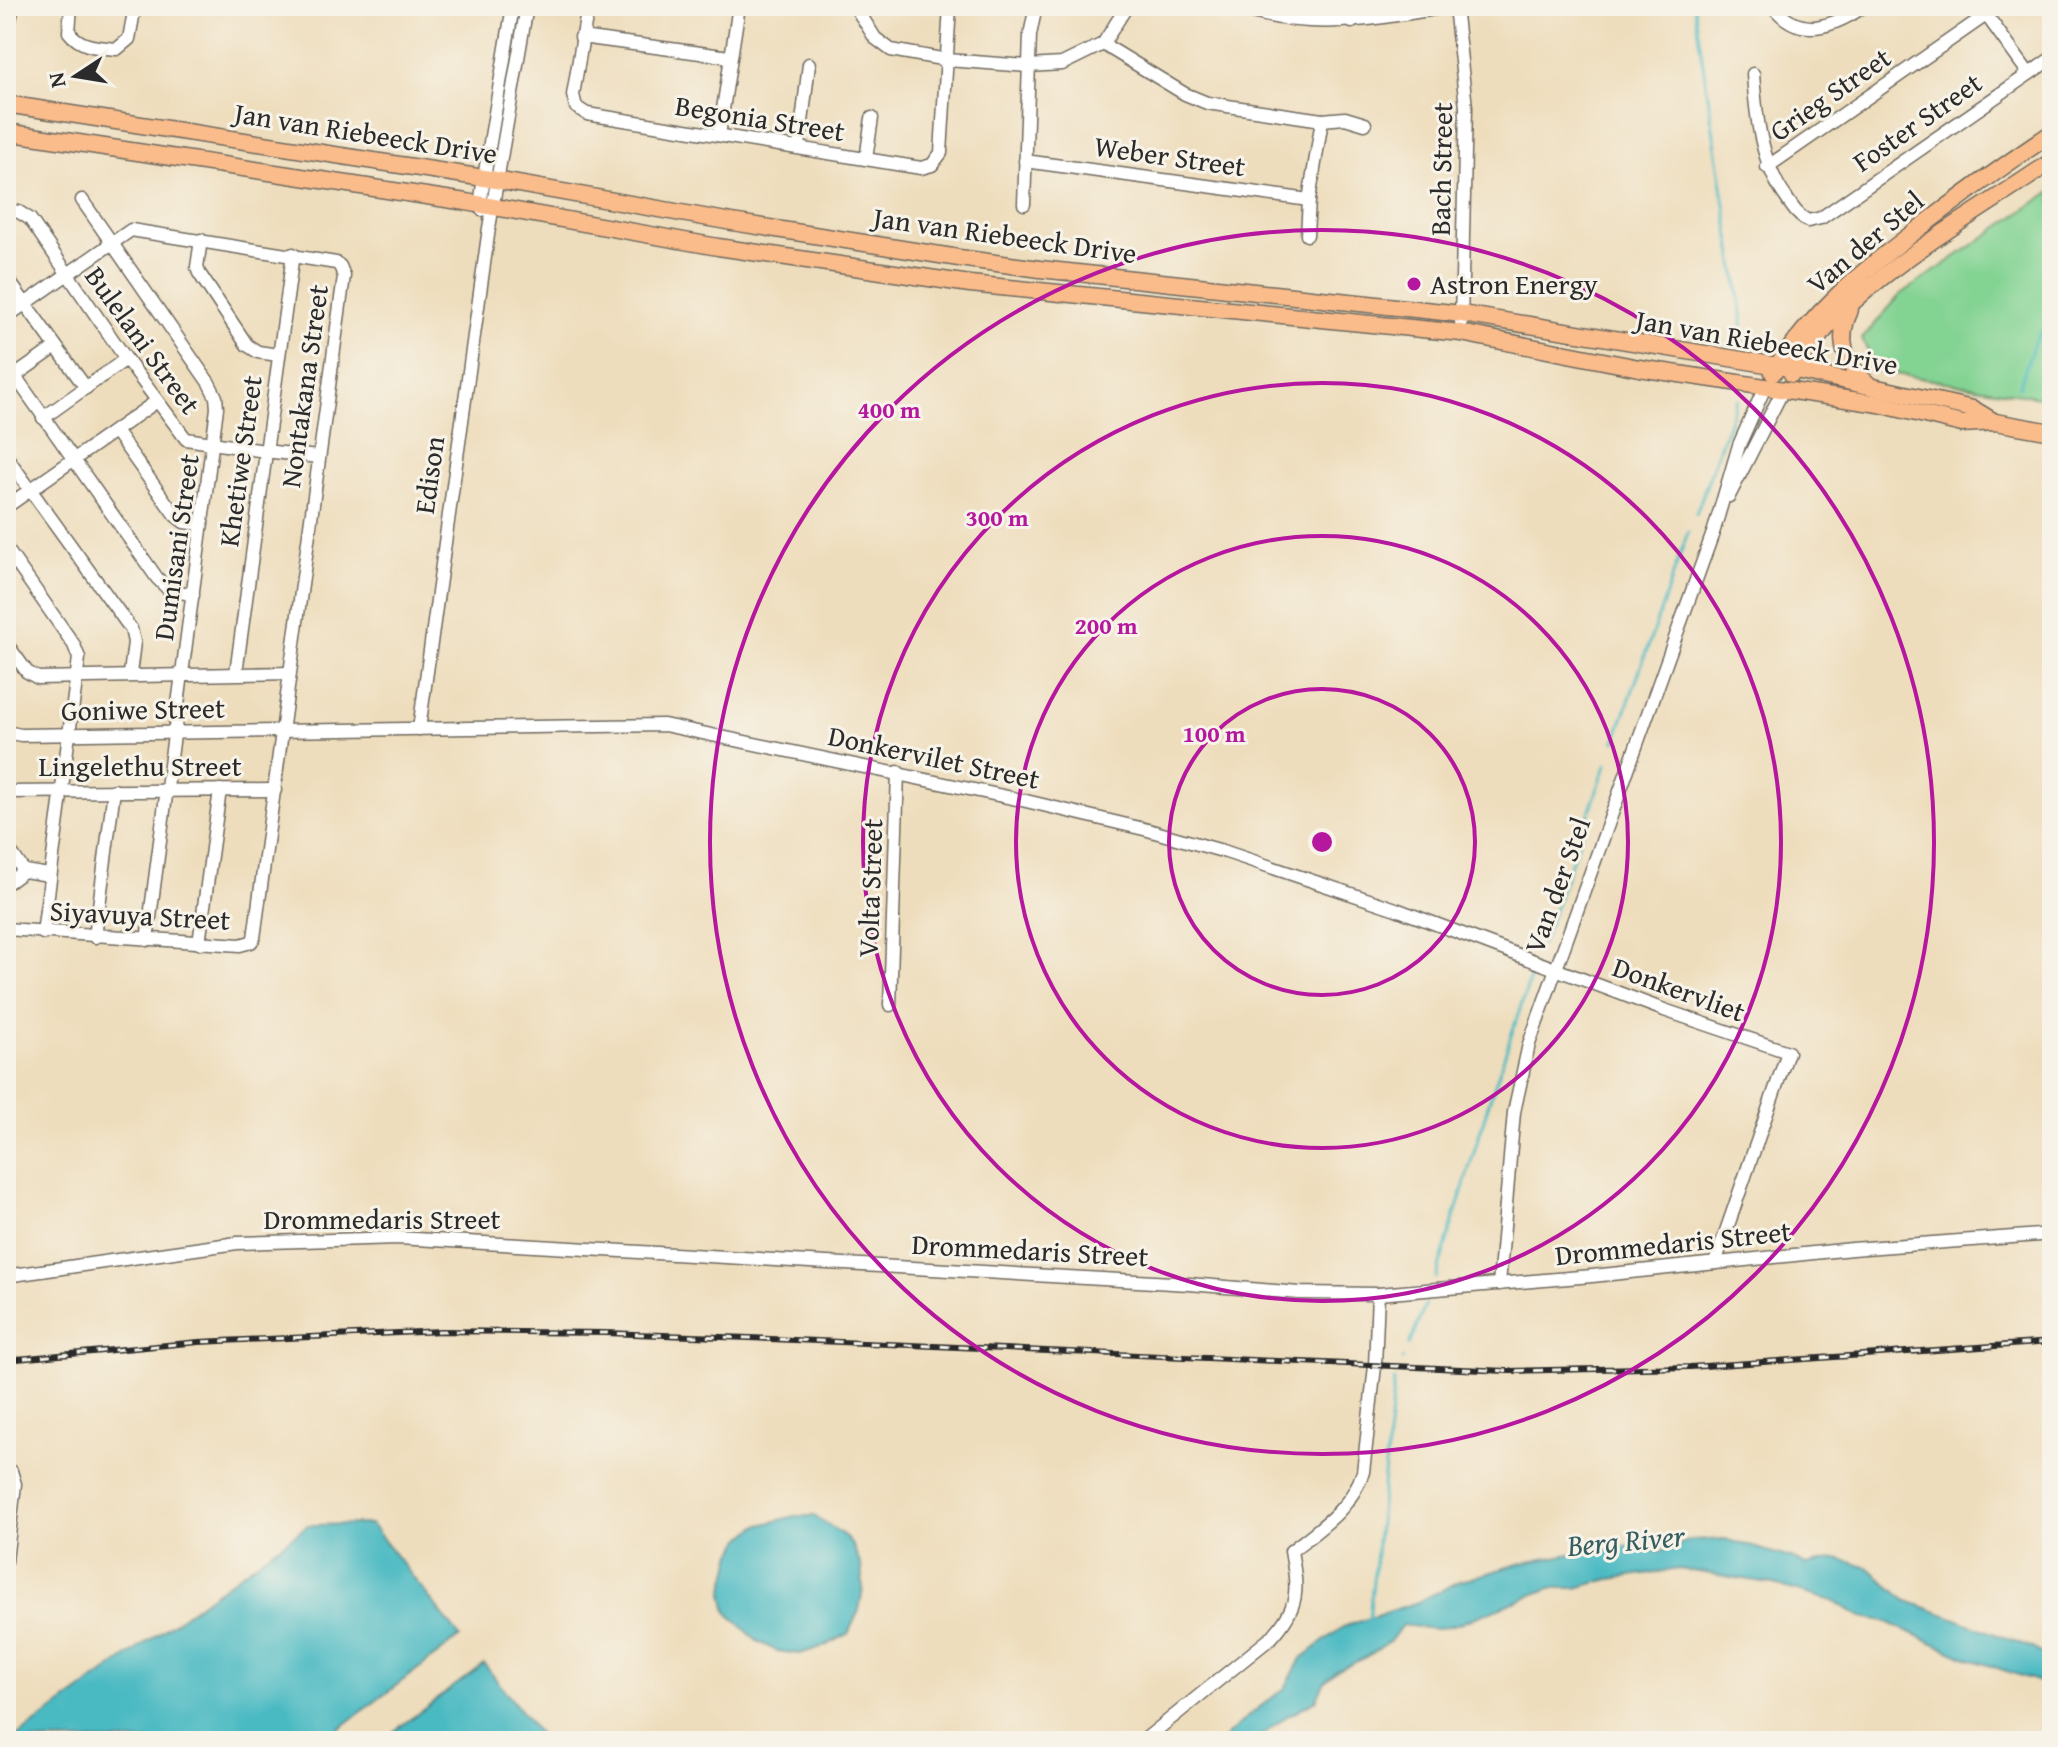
<svg xmlns="http://www.w3.org/2000/svg" width="2058" height="1747" font-family="'Gentium Book Plus',serif">
<style>
.green{fill:#83d393;stroke:#577f5f;stroke-width:2}
.water{fill:#4ab9c2;stroke:#3a7276;stroke-width:2}
.lines{fill:none;stroke-linecap:round;stroke-linejoin:round}
.stream{stroke:#4ab9c2;stroke-width:3}
.minor-casing{stroke:#6f695e;stroke-width:15}
.major-casing{stroke:#6f695e;stroke-width:19}
.minor{stroke:#fff;stroke-width:12}
.major{stroke:#fabc8b;stroke-width:16}
.rail-casing{stroke:#2b2b2b;stroke-width:6}
.rail{stroke:#f7f3e8;stroke-width:3;stroke-dasharray:9;stroke-linecap:butt}
.ring{fill:none;stroke:#b5179e;stroke-width:4}
.poi-dot{fill:#b5179e;stroke:#f7f3e8;stroke-width:3}
.labels{text-anchor:middle;stroke-width:6;stroke-linejoin:round;paint-order:stroke}
.street-label{font-size:28px;fill:#2b2b2b;stroke:#f7f3e8}
.poi-label{font-size:28px;fill:#2b2b2b;stroke:#f7f3e8;text-anchor:start}
.water-label{font-size:30px;font-style:italic;fill:#365d60;stroke:#f7f3e8}
.centre{fill:#b5179e;stroke:#f7f3e8;stroke-width:4}
.ring-label{font-size:24px;text-anchor:middle;font-weight:bold;fill:#b5179e;stroke:#f7f3e8;stroke-width:6;stroke-linejoin:round;paint-order:stroke}
</style>
<rect width="100%" height="100%" fill="#f7f3e8"/>
<filter id="ink" filterUnits="userSpaceOnUse"><feTurbulence type="fractalNoise" baseFrequency=".0125" numOctaves="2"/><feDisplacementMap in="SourceGraphic" scale="16" xChannelSelector="R" yChannelSelector="G"/><feConvolveMatrix kernelMatrix="1 2 1 2 8 2 1 2 1" color-interpolation-filters="sRGB"/></filter>
<filter id="wash" filterUnits="userSpaceOnUse"><feTurbulence type="fractalNoise" baseFrequency=".006" numOctaves="4" result="noise"/><feDisplacementMap in="SourceGraphic" scale="32" xChannelSelector="R" yChannelSelector="G"/><feGaussianBlur stdDeviation="1.8" result="paint"/><feColorMatrix in="noise" values="0 0 0 0 0 0 0 0 0 0 0 0 0 0 0 0 0 1.4 0 .05"/><feComposite in="paint" operator="in"/></filter>
<g filter="url(#wash)">
<rect width="100%" height="100%" fill="#eeddbc"/>
<path class="green" d="M2052 191V399L1877 371 1862 339 1900 295Z"/>
<g class="water">
<path d="M795 1516H814L842 1534 853 1546 861 1566 863 1589 859 1610 848 1634 827 1645 800 1654 777 1651 757 1641 727 1612 723 1593 733 1553 742 1539 757 1526Z"/>
<path d="M371 1524 460 1637 323 1741H11L308 1525Z"/>
<path d="M1725 1539 1791 1558 1807 1565 1837 1558 1869 1568 1905 1600 2030 1647 2052 1659V1686L1967 1658 1885 1621 1862 1617 1833 1601 1769 1583 1679 1569 1610 1579 1576 1588H1550L1461 1623 1435 1629 1402 1625 1391 1640 1367 1657 1336 1671 1325 1681 1316 1700 1287 1716 1254 1741H1222L1248 1716 1285 1688 1301 1659 1343 1627 1418 1602 1460 1581 1523 1563 1587 1551 1633 1545 1659 1552 1691 1540Z"/>
<path d="M484 1664 544 1741H381Z"/>
</g>
<g class="lines">
<g class="stream">
<path d="M1694 6 1742 314 1743 349"/>
<path d="M2019 387 2034 343 2052 313"/>
<path d="M1696 514 1737 399"/>
<path d="M1615 741 1688 532"/>
<path d="M1542 944 1607 763"/>
<path d="M1436 1278 1490 1099 1531 976"/>
<path d="M1409 1345 1426 1304"/>
<path d="M1402 1360 1403 1359"/>
<path d="M1369 1619 1394 1381"/>
</g>
</g>
</g>
<g filter="url(#ink)">
<g class="lines">
<g class="minor-casing">
<g id="minor">
<path d="M71 6 69 32C81 48 99 47 117 49L129 39 135 6"/>
<path d="M588 6 573 95 576 107 587 114 921 168 932 165 941 153 950 6"/>
<path d="M855 6 875 38 891 50 947 60 1028 66 1062 64 1103 44 1127 6"/>
<path d="M1232 6C1310 33 1374 19 1453 6"/>
<path d="M1349 6 1352 22"/>
<path d="M1455 6 1466 107 1461 322"/>
<path d="M1773 6C1799 40 1834 27 1864 6"/>
<path d="M1980 6 2029 74"/>
<path d="M6 24 10 20 13 6"/>
<path d="M581 37 730 57"/>
<path d="M1103 44 1185 94 1207 103 1322 120 1345 118 1365 124"/>
<path d="M1753 74C1756 117 1761 164 1787 199 1793 208 1798 216 1808 221L1821 218 2052 58"/>
<path d="M719 135 739 6"/>
<path d="M799 147 809 64"/>
<path d="M866 159 872 118"/>
<path d="M1025 161 1309 200"/>
<path d="M1767 167 1999 6"/>
<path d="M82 200 209 383 216 397 217 408 147 940"/>
<path d="M1024 204 1030 35 1036 6"/>
<path d="M6 210 19 212 30 219 126 359 186 439 265 451 318 457"/>
<path d="M482 210 480 205 484 178 513 6"/>
<path d="M1307 235 1309 200 1322 120"/>
<path d="M201 240 197 267 199 273 247 345 258 352 278 355"/>
<path d="M6 277 86 388"/>
<path d="M6 317 131 230 336 263 340 266 344 276 254 938 251 942 240 945 6 929"/>
<path d="M15 376 157 578 168 589 193 595"/>
<path d="M6 382 56 347"/>
<path d="M43 418 126 359"/>
<path d="M115 431 175 515 184 522 202 524"/>
<path d="M6 456 131 629 134 642 130 674"/>
<path d="M1729 496 1783 390"/>
<path d="M6 507 157 401"/>
<path d="M6 548 74 645 79 658 43 933"/>
<path d="M6 643 27 672 38 678 289 673"/>
<path d="M236 673 293 254"/>
<path d="M419 729 489 228 527 6"/>
<path d="M6 732 21 735 664 725 1026 801 1148 830 1226 852 1396 909 1664 1010 1788 1052 1715 1263"/>
<path d="M6 792 275 790"/>
<path d="M6 845 24 871"/>
<path d="M6 884 24 871 49 875"/>
<path d="M95 937 114 790"/>
<path d="M199 943 220 790"/>
<path d="M890 1005 898 772"/>
<path d="M6 1276 237 1243 398 1238 1189 1284 1299 1293 1378 1294 1592 1276 1852 1249 2052 1234"/>
<path d="M1499 1284 1514 1112 1529 1044 1714 530 1739 445 1765 387"/>
<path d="M6 1467 11 1471 15 1484 6 1561"/>
<path d="M1143 1741 1272 1637C1300 1606 1298 1590 1291 1551 1320 1528 1351 1509 1363 1472L1375 1366 1378 1294"/>
</g>
</g>
<g class="major-casing">
<g id="major">
<path d="M6 104 484 178 732 222 959 258 1040 269 1462 314 1778 366 1973 409 1993 421"/>
<path d="M6 132 466 202 718 247 970 284 1461 333 1639 368 1879 404 1962 424 1995 422 2052 432"/>
<path d="M1850 310C1836 339 1844 364 1868 384"/>
<path d="M1773 373C1810 314 1862 271 1917 230 1961 196 2006 164 2052 133"/>
<path d="M1792 374C1841 287 1971 218 2052 161"/>
</g>
</g>
<use href="#minor" class="minor"/>
<use href="#major" class="major"/>
<g class="rail-casing">
<path id="rail" d="M6 1360 199 1342 442 1331 605 1333 750 1338 1507 1371 1690 1367 2052 1342"/>
</g>
<use href="#rail" class="rail"/>
</g>
</g>
<g class="ring">
<circle cx="1322" cy="842" r="153"/>
<circle cx="1322" cy="842" r="306"/>
<circle cx="1322" cy="842" r="459"/>
<circle cx="1322" cy="842" r="612"/>
</g>
<circle class="poi-dot" cx="1414" cy="284" r="8"/>
<g class="labels">
<g class="street-label">
<text transform="translate(1830 94) rotate(-35)" y="10">Grieg Street</text>
<text transform="translate(760 118) rotate(9)" y="10">Begonia Street</text>
<text transform="translate(1917 122) rotate(-35)" y="10">Foster Street</text>
<text transform="translate(366 133) rotate(9)" y="10">Jan van Riebeeck Drive</text>
<text transform="translate(1170 156) rotate(8)" y="10">Weber Street</text>
<text transform="translate(1441 169) rotate(-89)" y="10">Bach Street</text>
<text transform="translate(1005 235) rotate(8)" y="10">Jan van Riebeeck Drive</text>
<text transform="translate(1865 242) rotate(-40)" y="10">Van der Stel</text>
<text transform="translate(143 340) rotate(54)" y="10">Bulelani Street</text>
<text transform="translate(1767 342) rotate(10)" y="10">Jan van Riebeeck Drive</text>
<text transform="translate(304 386) rotate(-82)" y="10">Nontakana Street</text>
<text transform="translate(240 461) rotate(-82)" y="10">Khetiwe Street</text>
<text transform="translate(429 475) rotate(-82)" y="10">Edison</text>
<text transform="translate(176 547) rotate(-82)" y="10">Dumisani Street</text>
<text transform="translate(143 709) rotate(-1)" y="10">Goniwe Street</text>
<text transform="translate(934 757) rotate(12)" y="10">Donkervilet Street</text>
<text x="140" y="776">Lingelethu Street</text>
<text transform="translate(1557 885) rotate(-70)" y="10">Van der Stel</text>
<text transform="translate(870 888) rotate(-88)" y="10">Volta Street</text>
<text transform="translate(140 915) rotate(3)" y="10">Siyavuya Street</text>
<text transform="translate(1679 989) rotate(20)" y="10">Donkervliet</text>
<text x="382" y="1229">Drommedaris Street</text>
<text transform="translate(1673 1243) rotate(-6)" y="10">Drommedaris Street</text>
<text transform="translate(1030 1250) rotate(3)" y="10">Drommedaris Street</text>
</g>
<g class="poi-label">
<text x="1430" y="294">Astron Energy</text>
</g>
<g class="water-label">
<text transform="translate(1626 1541) rotate(-5)" y="10">Berg River</text>
</g>
</g>
<circle cx="1322" cy="842" r="12" class="centre"/>
<g class="ring-label">
<text x="889" y="418">400 m</text>
<text x="997" y="526">300 m</text>
<text x="1106" y="634">200 m</text>
<text x="1214" y="742">100 m</text>
</g>
<rect width="2058" height="1747" fill="none" stroke="#f7f3e8" stroke-width="32"/>
<g transform="translate(76 76) rotate(258)" stroke="#f7f3e8" stroke-width="6" paint-order="stroke">
<path d="M0-6L14 30L0 20L-14 30Z" fill="#2b2b2b"/>
<text y="-12" font-size="22" font-weight="bold" text-anchor="middle" fill="#2b2b2b">N</text>
</g>
</svg>
